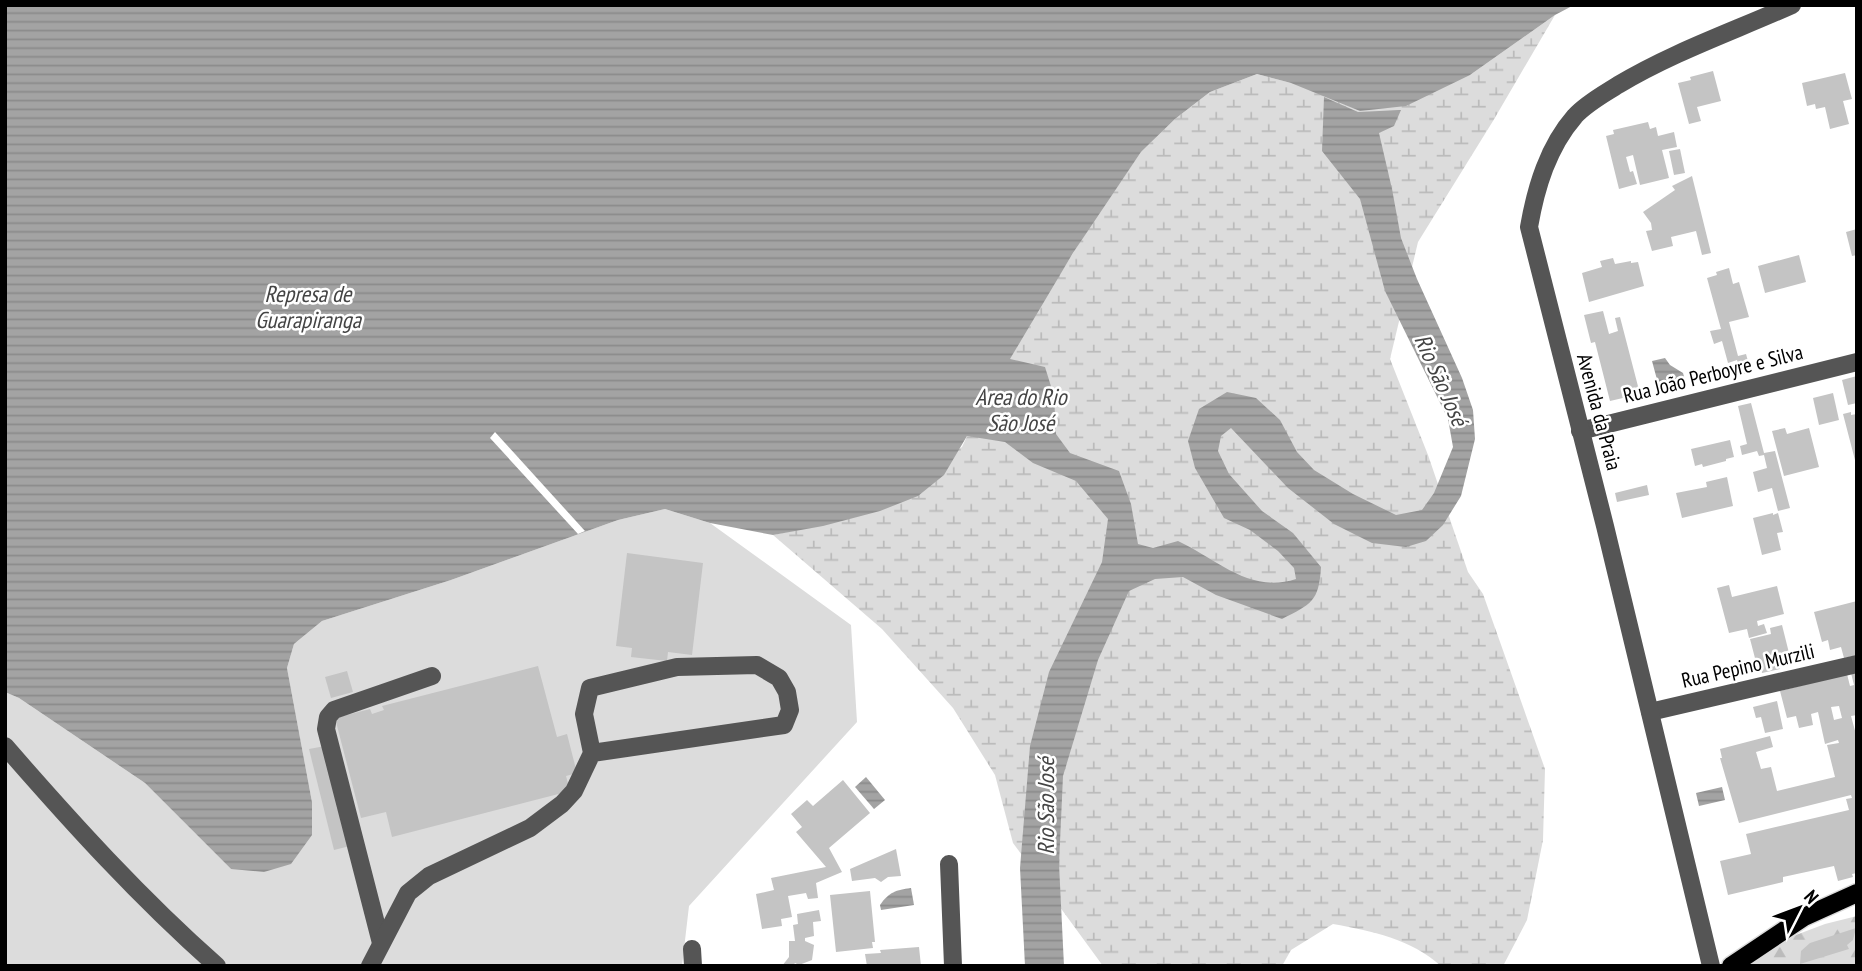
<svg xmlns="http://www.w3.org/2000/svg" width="1862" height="971" font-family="'PT Sans Narrow',sans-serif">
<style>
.grass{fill:#dcdcdc}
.forest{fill:url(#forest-firs)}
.wetland{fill:url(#wetland-marsh)}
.water{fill:url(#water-rules)}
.pier{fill:#fff}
.building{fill:#c4c4c4;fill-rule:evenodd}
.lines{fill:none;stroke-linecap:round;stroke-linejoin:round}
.major-casing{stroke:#dbdbdb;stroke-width:21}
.minor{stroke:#555;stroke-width:18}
.major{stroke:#000;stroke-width:18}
.labels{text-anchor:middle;stroke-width:5;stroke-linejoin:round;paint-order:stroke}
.street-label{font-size:21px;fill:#000;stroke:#fff}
.water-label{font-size:23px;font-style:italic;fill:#444;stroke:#fff}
</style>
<defs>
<pattern id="forest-firs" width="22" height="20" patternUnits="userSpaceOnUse" patternTransform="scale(1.75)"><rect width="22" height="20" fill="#dcdcdc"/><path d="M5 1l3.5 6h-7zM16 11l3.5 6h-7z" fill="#bbb"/></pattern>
<pattern id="wetland-marsh" width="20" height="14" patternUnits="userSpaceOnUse" patternTransform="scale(1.75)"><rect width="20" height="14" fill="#dcdcdc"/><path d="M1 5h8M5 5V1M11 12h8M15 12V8" fill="none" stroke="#bbb"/></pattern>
<pattern id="water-rules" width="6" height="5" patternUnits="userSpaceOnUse" patternTransform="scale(1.75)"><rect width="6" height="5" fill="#a3a3a3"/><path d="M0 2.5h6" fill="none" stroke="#8b8b8b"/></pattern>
</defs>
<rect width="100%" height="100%" fill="#fff"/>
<path class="grass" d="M665 509 710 523 851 625 857 722 689 906 682 966H5V692L19 698 145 783 231 869 312 835V802L287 668 294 644 322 621 451 580 618 520Z"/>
<path class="forest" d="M1857 916V966H1739L1788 938 1825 924Z"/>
<path class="wetland" d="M1555 15 1493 121 1418 242 1390 359 1428 455 1468 572 1483 594 1545 769 1543 840 1527 920 1503 966H1441C1411 939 1372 931 1333 924L1291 950 1282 966H1103L1013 843 995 775 953 708 882 629 773 535 847 519 962 447 978 413 1048 293 1092 223 1141 152 1175 119 1210 92 1257 74 1291 83 1470 75Z"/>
<g class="water">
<path d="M5 5H1574L1555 15 1470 75 1406 106 1360 111 1291 83 1257 74 1210 92 1175 119 1141 152 1073 253 1010 359 1045 367 1054 396 1056 434 1070 453 1119 471 1131 504 1138 544 1153 548 1178 541C1217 559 1249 594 1296 579L1294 568 1278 551 1250 530 1224 518 1195 468 1188 441 1199 409 1227 392 1256 398 1280 420 1297 452 1314 470 1353 494 1396 515 1422 510 1434 493 1453 447 1448 419 1385 291 1360 199 1322 151 1324 97 1358 112 1401 110 1394 126 1379 133 1392 189 1401 238 1417 279 1462 378 1473 410 1475 439 1461 496 1443 525 1426 541 1406 547 1372 543 1334 524 1288 488 1231 428 1221 436 1218 451 1229 474 1262 511 1293 533 1321 567C1319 602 1311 604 1282 619L1216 595 1183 577 1155 579 1129 591 1098 660 1063 776 1059 864 1064 966H1025L1020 868 1030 746 1049 672 1102 562 1108 519 1076 481 1033 463 1005 442 967 436 944 475 918 496 880 511 823 526 773 535 710 523 665 509 618 520 451 580 322 621 294 644 287 668 312 802V835L291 864 264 872 231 869 145 783 19 698 5 692Z"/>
<path d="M1665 358 1670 365 1683 373 1685 380 1659 387 1652 361Z"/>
<path d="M866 777 885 800 874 809 855 787Z"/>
<path d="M1722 787 1725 800 1699 806 1696 793Z"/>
<path d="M911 888 914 905 881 910 880 905C889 892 896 890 911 888Z"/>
</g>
<path class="pier" d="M495 432 585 531 578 534 490 438Z"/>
<g class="building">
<path d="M1713 71 1721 101 1697 107 1701 121 1689 124 1678 83 1691 80 1690 77Z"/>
<path d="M1845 73 1852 99 1843 101 1849 124 1830 129 1825 107 1816 109 1815 104 1807 106 1802 83Z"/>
<path d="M1648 122 1650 129 1656 127 1658 136 1674 132 1677 147 1662 150 1669 178 1640 185 1633 155 1626 157 1630 172 1633 171 1637 184 1619 189 1606 136 1614 134 1613 130Z"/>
<path d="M1680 149 1685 173 1674 175 1669 151Z"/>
<path d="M1692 176 1711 253 1702 255 1696 231 1671 237 1673 246 1652 251 1646 231 1652 230 1651 223 1643 212 1675 190 1672 186Z"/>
<path d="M1857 229V255L1852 256 1846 232Z"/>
<path d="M1799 255 1806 282 1765 293 1758 266Z"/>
<path d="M1613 258 1615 264 1631 261V263L1638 262 1644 286 1589 302 1582 273 1602 267 1600 261Z"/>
<path d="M1729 268 1733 284 1739 282 1749 317 1729 322 1738 356 1746 354 1751 372 1741 375 1737 360 1728 363 1722 341 1714 344 1710 331 1721 329 1707 278 1717 275 1716 272Z"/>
<path d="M1603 311 1609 334 1618 331 1615 318 1620 317 1640 394 1610 401 1595 342 1591 343 1584 315Z"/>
<path d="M1857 376V403L1848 405 1842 380Z"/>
<path d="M1833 393 1839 420 1819 425 1813 398Z"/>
<path d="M1751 403 1764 453 1775 451 1790 508 1778 511 1772 488 1758 492 1753 472 1767 468 1764 455 1759 456 1757 451 1742 455 1740 446 1747 444 1738 406Z"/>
<path d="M1851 412V415L1857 414 1856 464 1843 414Z"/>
<path d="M1785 428 1787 434 1809 428 1819 467 1784 476 1772 431Z"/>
<path d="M1730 440 1734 457 1726 459V461L1703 467 1702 464 1695 466 1691 449Z"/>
<path d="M1727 477 1733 506 1682 518 1676 493 1707 487 1706 482Z"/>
<path d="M1647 485 1649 495 1617 502 1615 493Z"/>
<path d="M1773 513V515L1778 513 1783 532 1777 533 1781 550 1762 555 1753 518Z"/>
<path d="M627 553 703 563 692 655 668 652 667 661 631 657 632 648 616 646Z"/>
<path d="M1729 585 1732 597 1777 586 1784 614 1757 621 1758 626 1764 624 1767 633 1749 638 1747 629 1729 633 1717 588Z"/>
<path d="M1857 601V655L1844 658 1841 647 1830 650 1828 640 1822 642 1814 612Z"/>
<path d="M1782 625 1789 653 1777 656 1780 669 1762 673 1759 661 1756 662 1750 639 1771 634 1770 628Z"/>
<path d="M538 666 557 737 567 734 577 773 566 776 570 791 392 837 386 812 361 818 335 718 370 709 372 714 384 710 382 706Z"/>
<path d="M347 671 353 692 331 698 325 677Z"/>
<path d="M1857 671V715L1851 716 1857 738V873L1852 874 1853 877 1838 881 1834 866 1783 877V882L1728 895 1720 861 1751 854 1746 834 1849 810 1846 799 1852 798 1851 795 1739 823 1720 758H1722L1720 749 1770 736 1773 747 1756 752 1761 769 1771 767 1777 791 1835 777 1827 745 1839 743 1838 740 1825 744 1818 712 1811 714 1813 725 1799 728 1796 716 1787 718 1780 691 1847 674 1850 686 1854 685 1851 673ZM1839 706 1842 718 1834 720 1831 707Z"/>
<path d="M1777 701 1783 729 1765 733 1761 717 1756 718 1753 707Z"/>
<path d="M325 746 350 846 334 850 309 749Z"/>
<path d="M843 780 870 813 829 848 842 872 816 883 818 898 808 899 806 893 788 896 792 917 781 919 782 926 762 929 756 894 774 890 771 878 826 867 796 832 802 827 791 814 807 800 813 806Z"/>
<path d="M896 849 901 876 888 877 881 882 875 878 852 881 850 869Z"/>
<path d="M870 891 875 942H872L873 948 836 952 830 895Z"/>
<path d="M819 910 821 921 813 922 814 936 805 938V941L814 945 812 960 799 965 795 963 793 966H782L789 957V941H795L793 925 798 924 797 914Z"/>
<path d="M1856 928 1853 940 1847 945 1849 949 1800 964 1801 951 1810 943Z"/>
<path d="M919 947 921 966H867L865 954 881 953 880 950Z"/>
</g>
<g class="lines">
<g class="major-casing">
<path id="major" d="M1731 966 1804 917 1857 893"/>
</g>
<g class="minor">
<path d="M1580 431 1857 362"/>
<path d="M1650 712 1857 664"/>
<path d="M5 746C72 823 140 898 217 966"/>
<path d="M949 864 953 966"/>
<path d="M381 943 326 729 328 717 334 710 432 676"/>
<path d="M692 949 693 966"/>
<path d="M370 966 408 893 429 876 530 828 562 804 574 791 592 753 584 714 590 688 677 667 757 665 779 678 787 692 790 710 784 725 592 753"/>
<path d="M1711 966 1605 526 1529 227C1536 187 1548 147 1575 116 1587 103 1604 94 1618 85 1673 52 1734 31 1792 5"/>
</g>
<use href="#major" class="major"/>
</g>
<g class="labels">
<g class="street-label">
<text transform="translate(1713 374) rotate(-14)" y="7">Rua João Perboyre e Silva</text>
<text transform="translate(1599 412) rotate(75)" y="7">Avenida da Praia</text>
<text transform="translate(1748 666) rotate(-13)" y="7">Rua Pepino Murzili</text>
</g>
<g class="water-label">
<text x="308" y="302">Represa de<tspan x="308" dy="26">Guarapiranga</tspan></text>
<text transform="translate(1441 380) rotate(66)" y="8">Rio São José</text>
<text x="1021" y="405">Area do Rio<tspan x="1021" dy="26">São José</tspan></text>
<text transform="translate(1046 806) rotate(-90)" y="8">Rio São José</text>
</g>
</g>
<rect width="1862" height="971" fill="none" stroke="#000000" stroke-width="14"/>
<g transform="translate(1799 908) rotate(48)" stroke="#ffffff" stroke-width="5" paint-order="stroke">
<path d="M0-5L12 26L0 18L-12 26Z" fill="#000000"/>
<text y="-10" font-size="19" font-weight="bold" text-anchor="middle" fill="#000000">N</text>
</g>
</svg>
